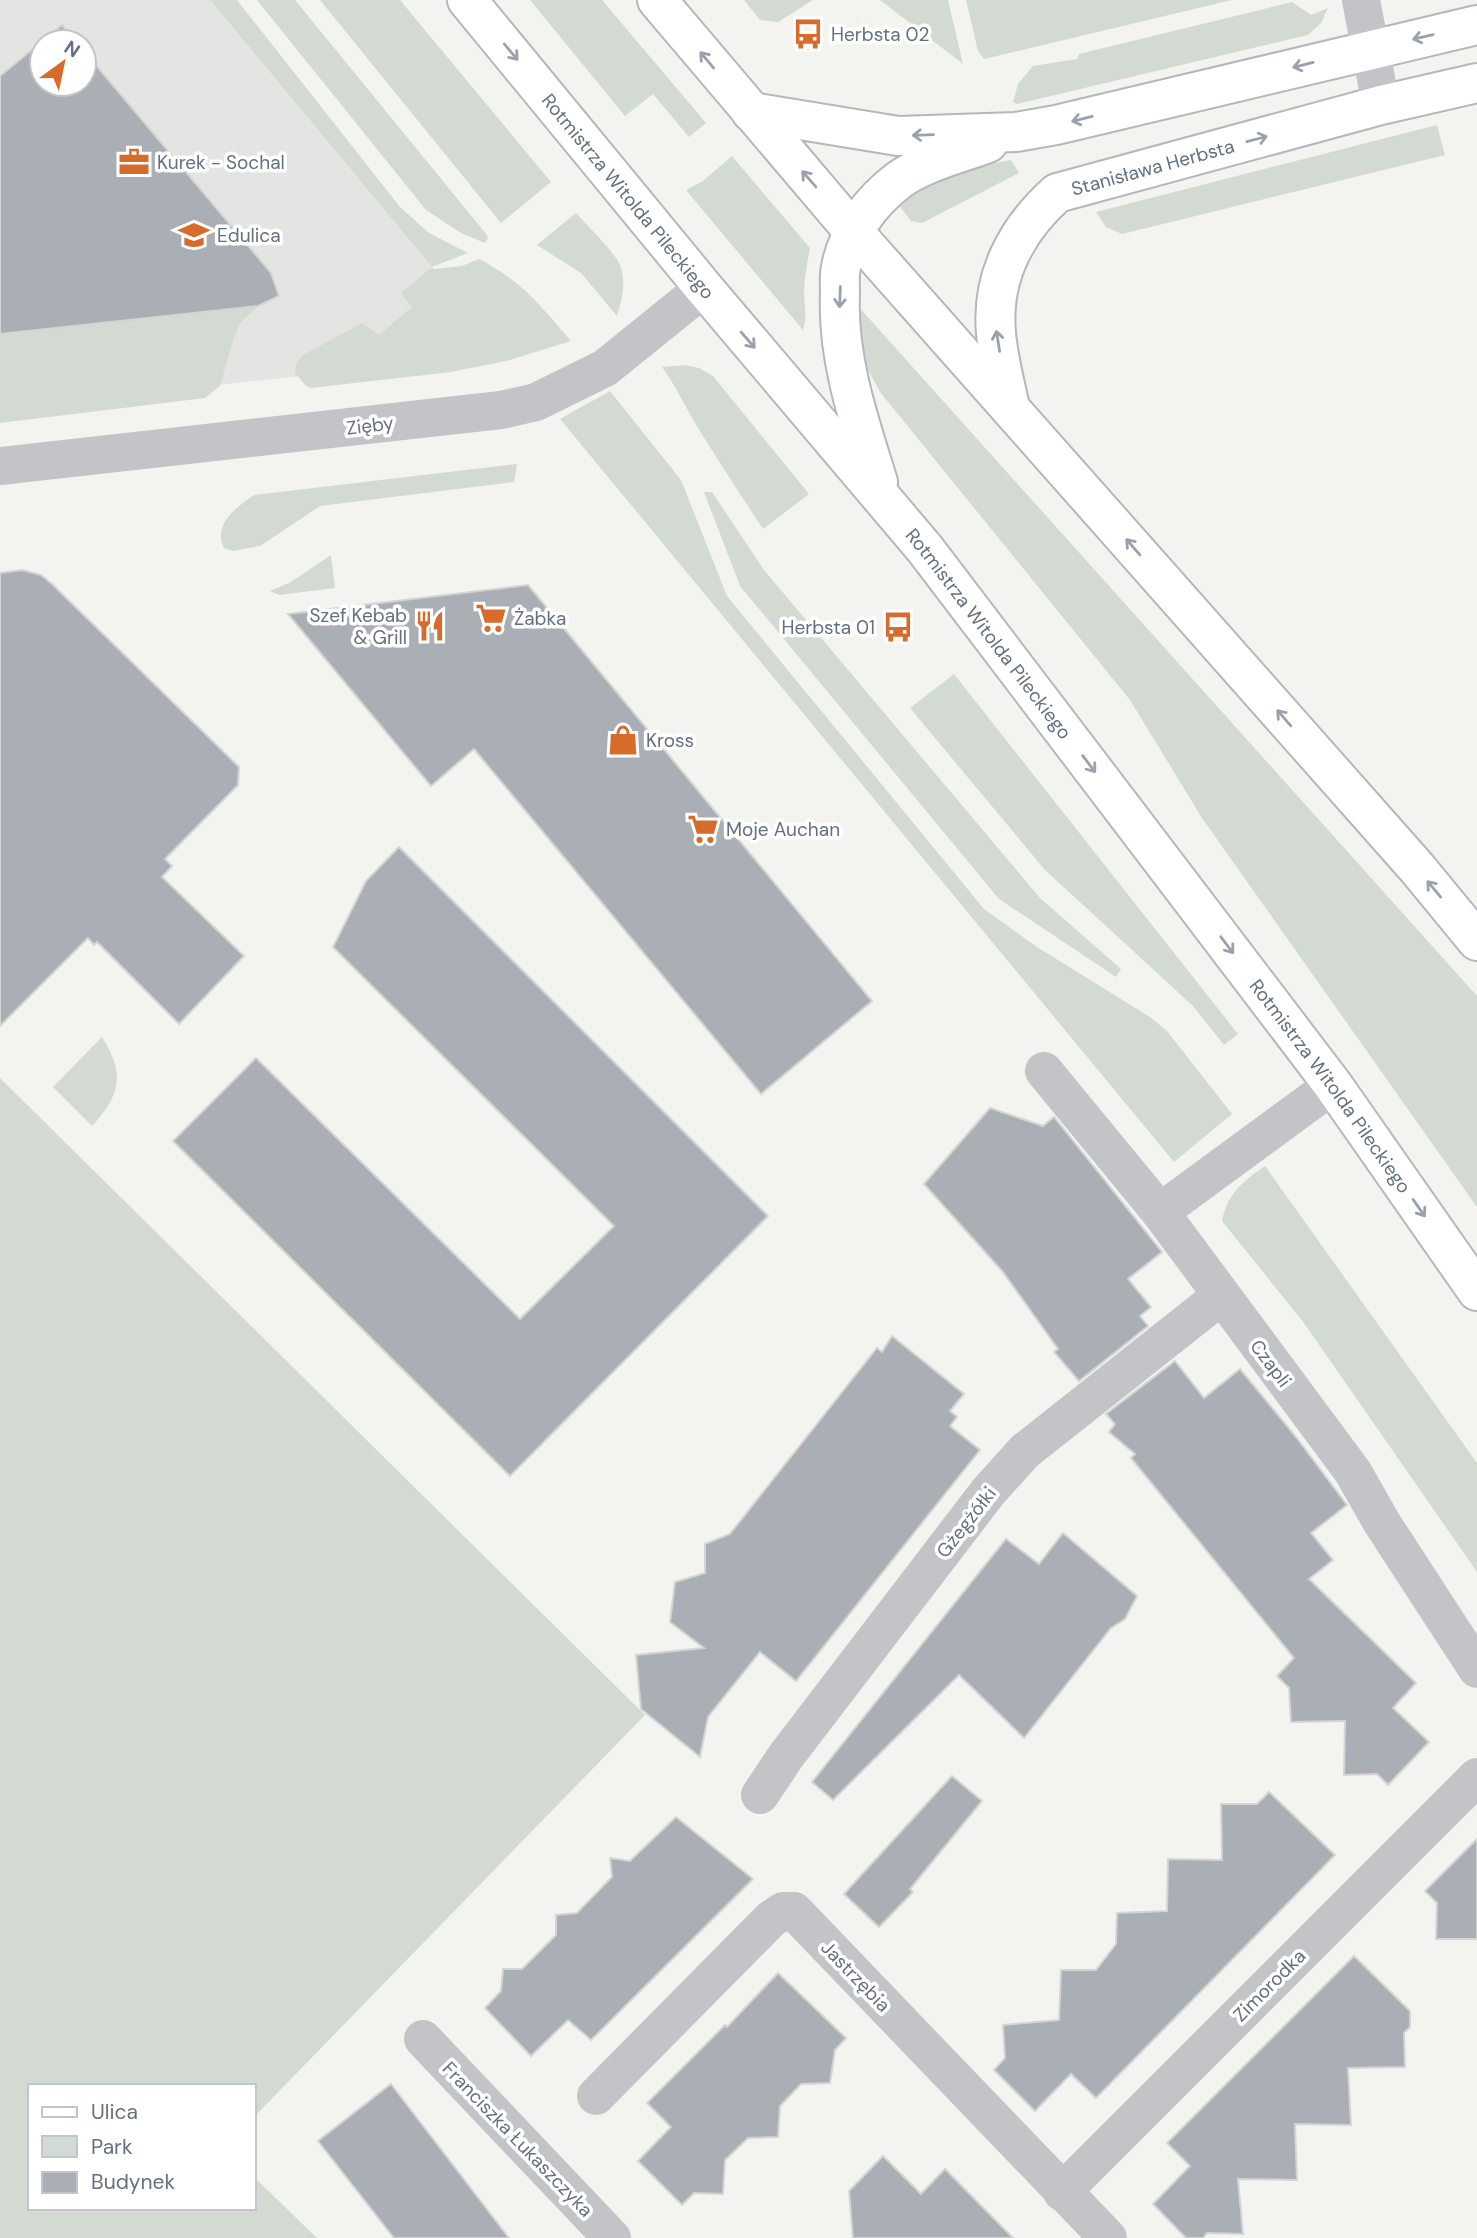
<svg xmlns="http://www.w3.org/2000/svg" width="1477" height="2238" font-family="'DM Sans',sans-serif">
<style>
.built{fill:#e4e4e3;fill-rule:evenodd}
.green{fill:#d3dad1}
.building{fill:#aaafb5;stroke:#d4d5d3;stroke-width:2}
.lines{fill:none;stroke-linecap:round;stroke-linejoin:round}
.secondary-casing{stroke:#b4b7bc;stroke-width:42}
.street{stroke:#c2c4c8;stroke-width:38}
.secondary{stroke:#fff;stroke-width:38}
.oneway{stroke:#9aa1ac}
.labels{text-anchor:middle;stroke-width:7;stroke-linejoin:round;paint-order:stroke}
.poi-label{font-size:19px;fill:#646f7f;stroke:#fff;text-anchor:start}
.street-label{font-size:19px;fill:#646f7f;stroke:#fff}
</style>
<rect width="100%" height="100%" fill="#f3f4f0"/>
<path class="built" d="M0 0H210L432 267 434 362 0 408ZM42 42H84V84H42Z"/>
<g class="green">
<path d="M210 0H237L400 207 429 233 468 253 432 267 434 269 462 266 479 259C523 282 539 304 571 341L506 361 451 372 311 388 306 386 295 373 296 365 303 355 362 323 379 335 412 307 401 293 432 267Z"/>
<path d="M257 0H295L487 235 488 238 485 243 461 233 426 210Z"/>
<path d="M320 0H400L551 182 501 223Z"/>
<path d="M530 0H602L706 123 689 137 653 94 625 116Z"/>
<path d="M744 0H813L778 22 760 20Z"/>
<path d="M880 0H948L963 64Z"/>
<path d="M966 0H1232L984 59 978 51Z"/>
<path d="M1292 2 1311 15 1328 8 1321 23 1308 35 1017 104 1013 102 1018 84 1033 66 1077 59 1079 54Z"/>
<path d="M1437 125 1445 155 1122 234 1106 227 1096 212Z"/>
<path d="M732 156 810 248C807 264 804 279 804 295 805 309 807 317 803 330L686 190 703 181Z"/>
<path d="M1011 160 1019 173 922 223 911 221 898 204 921 178Z"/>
<path d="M576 213C586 224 614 252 619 263 627 279 622 301 617 316L581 273 537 245Z"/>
<path d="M857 305 1477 996V1207L1202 818 1130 700 880 392 863 360Z"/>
<path d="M258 306 241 322 234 337 220 386 205 398 0 423V334Z"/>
<path d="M685 365 699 368 713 376 809 494 763 529C740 494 717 459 695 423 684 404 675 385 662 367Z"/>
<path d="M610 391 681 480 727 596 984 909 1037 947 1150 1017 1167 1031 1232 1114 1174 1162 560 419Z"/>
<path d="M517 464 514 482 320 506 260 546 233 551 224 548C212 524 237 507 254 495Z"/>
<path d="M704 492H712L764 570 1040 898 1121 969 1116 977 999 899 740 586Z"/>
<path d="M331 555 335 588 279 595 270 591 291 582Z"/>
<path d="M954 674 1238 1034 1224 1045 1193 1006 1045 870 910 708Z"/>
<path d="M102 1037C125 1074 121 1094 92 1126L53 1087Z"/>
<path d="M0 1078 645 1715 254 2117V2086H30V2208H254V2177L317 2238H0Z"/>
<path d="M1265 1166 1477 1463V1572L1304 1323 1222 1221C1228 1193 1242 1182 1265 1166Z"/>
</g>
<g class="building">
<path d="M62 25 77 42H42V84H84V51L271 273 279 296 258 306 0 334V76Z"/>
<path d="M22 570 41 575 52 584 239 767 238 785 165 859 172 866 162 877 244 956 179 1024 97 942 94 945 88 938 0 1026V573Z"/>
<path d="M528 585 872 1001 761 1094 474 749 431 786 288 614Z"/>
<path d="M399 847 768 1216 510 1476 173 1141 256 1058 520 1319 614 1226 333 947 366 881Z"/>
<path d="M990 1108 1043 1126 1054 1117 1162 1252 1128 1279 1151 1307 1140 1316 1148 1326 1079 1381 1054 1352 1058 1349 1003 1272 924 1184Z"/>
<path d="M892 1336 964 1394 950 1411 957 1417 950 1426 980 1450 796 1681 760 1652 708 1717 700 1757 641 1709 636 1655 704 1648 670 1622 675 1582 705 1573V1544L730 1534 877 1348 882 1352Z"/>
<path d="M1175 1361 1204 1398 1240 1369 1296 1437 1347 1505 1311 1533 1333 1560 1309 1579 1416 1683 1393 1708 1429 1742 1388 1785 1377 1774 1344 1775 1345 1721 1291 1722 1289 1688 1277 1676 1294 1658 1131 1458 1135 1454 1109 1432 1115 1424 1106 1414Z"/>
<path d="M1063 1533 1137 1596 1125 1619 1111 1628 1024 1738 959 1675 833 1800 812 1782 1006 1539 1039 1564Z"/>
<path d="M952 1776 982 1801 910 1889 913 1892 879 1927 844 1894Z"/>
<path d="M1269 1792 1335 1855 1096 2098 1071 2074 1035 2111 994 2070 1005 2058 1003 2025 1059 2020 1061 1970H1096L1116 1944 1117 1913 1167 1911 1168 1859 1222 1860 1221 1804H1257Z"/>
<path d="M676 1817 753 1879 591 2040 568 2020 531 2056 485 2008 501 1991 503 1969H522L556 1935V1915L577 1913 612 1877 610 1858 630 1861Z"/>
<path d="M1477 1839V1939H1436L1437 1903 1425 1891Z"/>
<path d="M1354 1956 1410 2011V2027L1404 2033 1405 2067 1348 2068 1351 2125 1295 2124 1297 2180 1238 2179 1243 2234 1207 2233 1203 2238H1186L1153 2204 1190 2166 1167 2143Z"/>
<path d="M778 1973 846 2038 835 2050 830 2083 801 2084 780 2106 778 2137 748 2138 725 2160 723 2194 694 2193 682 2205 638 2161 671 2127 647 2103 725 2025 727 2027Z"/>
<path d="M391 2084 420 2122 509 2238H394L318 2141Z"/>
<path d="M883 2156 921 2194 945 2169 1013 2238H853L849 2191Z"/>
</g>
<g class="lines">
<g class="secondary-casing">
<g id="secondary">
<path id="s1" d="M467 0 704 288 925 549 1333 1085 1477 1291"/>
<path d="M657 0 853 231 1417 868 1477 941"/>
<path d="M751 112 898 136 1016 132 1056 125 1477 25"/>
<path id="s2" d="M1010 408C1005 383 998 358 996 333 991 277 1016 230 1057 193L1381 105 1477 83"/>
<path d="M878 482C859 421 837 358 840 294 840 285 839 275 841 267 848 232 871 201 899 180 924 162 959 154 988 143"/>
</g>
</g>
<g class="street">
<path d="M1361 0 1381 105"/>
<path d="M0 466 501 410 536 402 605 368 704 288"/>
<path d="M1044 1071 1160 1212 1353 1472 1382 1523 1477 1669"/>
<path d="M1160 1212 1333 1085"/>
<path d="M760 1795 786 1756 988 1492 1025 1451 1221 1296"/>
<path d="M423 2039 612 2238"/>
<path d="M596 2096 771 1919 783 1911H794L1108 2238"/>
<path d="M1062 2192 1477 1777"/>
</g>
<use href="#secondary" class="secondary"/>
</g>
<defs><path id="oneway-shaft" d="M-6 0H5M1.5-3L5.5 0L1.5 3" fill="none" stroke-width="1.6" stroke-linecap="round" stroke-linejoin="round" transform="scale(1.75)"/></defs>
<g class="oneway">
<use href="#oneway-shaft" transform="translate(1423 37) rotate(167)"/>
<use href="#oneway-shaft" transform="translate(511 52) rotate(50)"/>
<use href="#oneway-shaft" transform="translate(707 60) rotate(-130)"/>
<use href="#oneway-shaft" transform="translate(1303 65) rotate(166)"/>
<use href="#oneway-shaft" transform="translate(1082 119) rotate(166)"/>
<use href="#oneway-shaft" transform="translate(923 135) rotate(178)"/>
<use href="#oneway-shaft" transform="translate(1257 139) rotate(-15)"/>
<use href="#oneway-shaft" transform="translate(809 179) rotate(-131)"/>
<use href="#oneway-shaft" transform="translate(840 297) rotate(92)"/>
<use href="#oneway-shaft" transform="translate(748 340) rotate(49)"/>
<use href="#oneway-shaft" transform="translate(998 341) rotate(-99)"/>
<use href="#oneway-shaft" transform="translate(1133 547) rotate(-131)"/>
<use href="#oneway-shaft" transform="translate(1284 718) rotate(-131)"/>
<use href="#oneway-shaft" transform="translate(1089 764) rotate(53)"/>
<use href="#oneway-shaft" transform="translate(1434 889) rotate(-130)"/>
<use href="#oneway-shaft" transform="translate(1227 945) rotate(53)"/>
<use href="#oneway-shaft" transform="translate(1419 1208) rotate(55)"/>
</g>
<defs>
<g id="bus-bare" transform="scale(2.415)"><path d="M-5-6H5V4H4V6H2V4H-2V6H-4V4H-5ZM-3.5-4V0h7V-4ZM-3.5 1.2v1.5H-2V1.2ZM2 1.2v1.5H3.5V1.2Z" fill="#d76b2c" stroke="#fff" stroke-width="2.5" paint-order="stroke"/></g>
<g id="office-bare" transform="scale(2.415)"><path d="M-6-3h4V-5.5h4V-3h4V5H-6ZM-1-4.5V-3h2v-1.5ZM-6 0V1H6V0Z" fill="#d76b2c" stroke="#fff" stroke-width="2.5" paint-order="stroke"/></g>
<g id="school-bare" transform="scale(2.415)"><path d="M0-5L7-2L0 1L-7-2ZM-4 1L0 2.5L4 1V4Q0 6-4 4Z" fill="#d76b2c" stroke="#fff" stroke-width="2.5" paint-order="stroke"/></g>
<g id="supermarket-bare" transform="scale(2.415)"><path d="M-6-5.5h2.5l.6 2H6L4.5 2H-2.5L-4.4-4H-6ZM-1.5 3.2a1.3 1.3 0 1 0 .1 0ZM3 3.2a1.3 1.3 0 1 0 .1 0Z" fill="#d76b2c" stroke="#fff" stroke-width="2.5" paint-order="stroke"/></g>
<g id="restaurant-bare" transform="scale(2.415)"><path d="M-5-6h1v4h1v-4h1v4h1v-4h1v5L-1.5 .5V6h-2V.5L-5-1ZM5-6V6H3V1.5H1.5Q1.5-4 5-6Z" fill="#d76b2c" stroke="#fff" stroke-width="2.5" paint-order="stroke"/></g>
<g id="shop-bare" transform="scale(2.415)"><path d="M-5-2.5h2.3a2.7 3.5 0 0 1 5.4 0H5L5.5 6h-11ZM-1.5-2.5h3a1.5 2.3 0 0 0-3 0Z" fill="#d76b2c" stroke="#fff" stroke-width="2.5" paint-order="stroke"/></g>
</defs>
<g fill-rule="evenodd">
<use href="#bus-bare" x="808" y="34"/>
<use href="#office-bare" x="134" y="162"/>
<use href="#school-bare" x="194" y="235"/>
<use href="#supermarket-bare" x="491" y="618"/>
<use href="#restaurant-bare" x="430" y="626"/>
<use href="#bus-bare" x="898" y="627"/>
<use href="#shop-bare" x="623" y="740"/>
<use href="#supermarket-bare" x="703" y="829"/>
</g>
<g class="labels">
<g class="poi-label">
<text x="831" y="41">Herbsta 02</text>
<text x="157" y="169">Kurek - Sochal</text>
<text x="217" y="242">Edulica</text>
<text x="407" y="622" text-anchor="end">Szef Kebab<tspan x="407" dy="22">&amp; Grill</tspan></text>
<text x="514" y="625">Żabka</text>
<text x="875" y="634" text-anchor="end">Herbsta 01</text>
<text x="646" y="747">Kross</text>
<text x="726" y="836">Moje Auchan</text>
</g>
<g class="street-label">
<text dy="7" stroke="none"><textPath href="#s2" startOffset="334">Stanisława Herbsta</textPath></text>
<text dy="7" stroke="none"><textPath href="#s1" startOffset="254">Rotmistrza Witolda Pileckiego</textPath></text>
<text transform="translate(370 425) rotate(-7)" y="7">Zięby</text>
<text dy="7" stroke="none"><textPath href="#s1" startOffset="821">Rotmistrza Witolda Pileckiego</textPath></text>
<text dy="7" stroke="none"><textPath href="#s1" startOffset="1388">Rotmistrza Witolda Pileckiego</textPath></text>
<text transform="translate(1271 1363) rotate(53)" y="7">Czapli</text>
<text transform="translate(966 1522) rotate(-52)" y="7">Gżegżółki</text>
<text transform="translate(856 1976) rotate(46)" y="7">Jastrzębia</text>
<text transform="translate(1269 1985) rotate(-45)" y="7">Zimorodka</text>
<text transform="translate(518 2139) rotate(46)" y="7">Franciszka Łukaszczyka</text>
</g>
</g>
<rect x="28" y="2084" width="228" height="126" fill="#ffffff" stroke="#c1c5cc" stroke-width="2"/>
<rect x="42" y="2107" width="35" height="10" fill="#ffffff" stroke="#c1c5cc" stroke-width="2"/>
<text x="91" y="2119" font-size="21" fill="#646f7f">Ulica</text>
<rect x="42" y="2136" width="35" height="21" fill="#d3dad1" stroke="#c1c5cc" stroke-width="2"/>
<text x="91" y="2154" font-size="21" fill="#646f7f">Park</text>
<rect x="42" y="2172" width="35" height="21" fill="#aaafb5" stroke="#c1c5cc" stroke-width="2"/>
<text x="91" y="2189" font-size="21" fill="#646f7f">Budynek</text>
<g transform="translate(63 63) rotate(33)"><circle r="33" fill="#ffffff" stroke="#c1c5cc" stroke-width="2"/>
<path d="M0-5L12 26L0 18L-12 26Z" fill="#d76b2c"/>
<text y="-10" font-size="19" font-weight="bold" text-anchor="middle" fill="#646f7f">N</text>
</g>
</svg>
